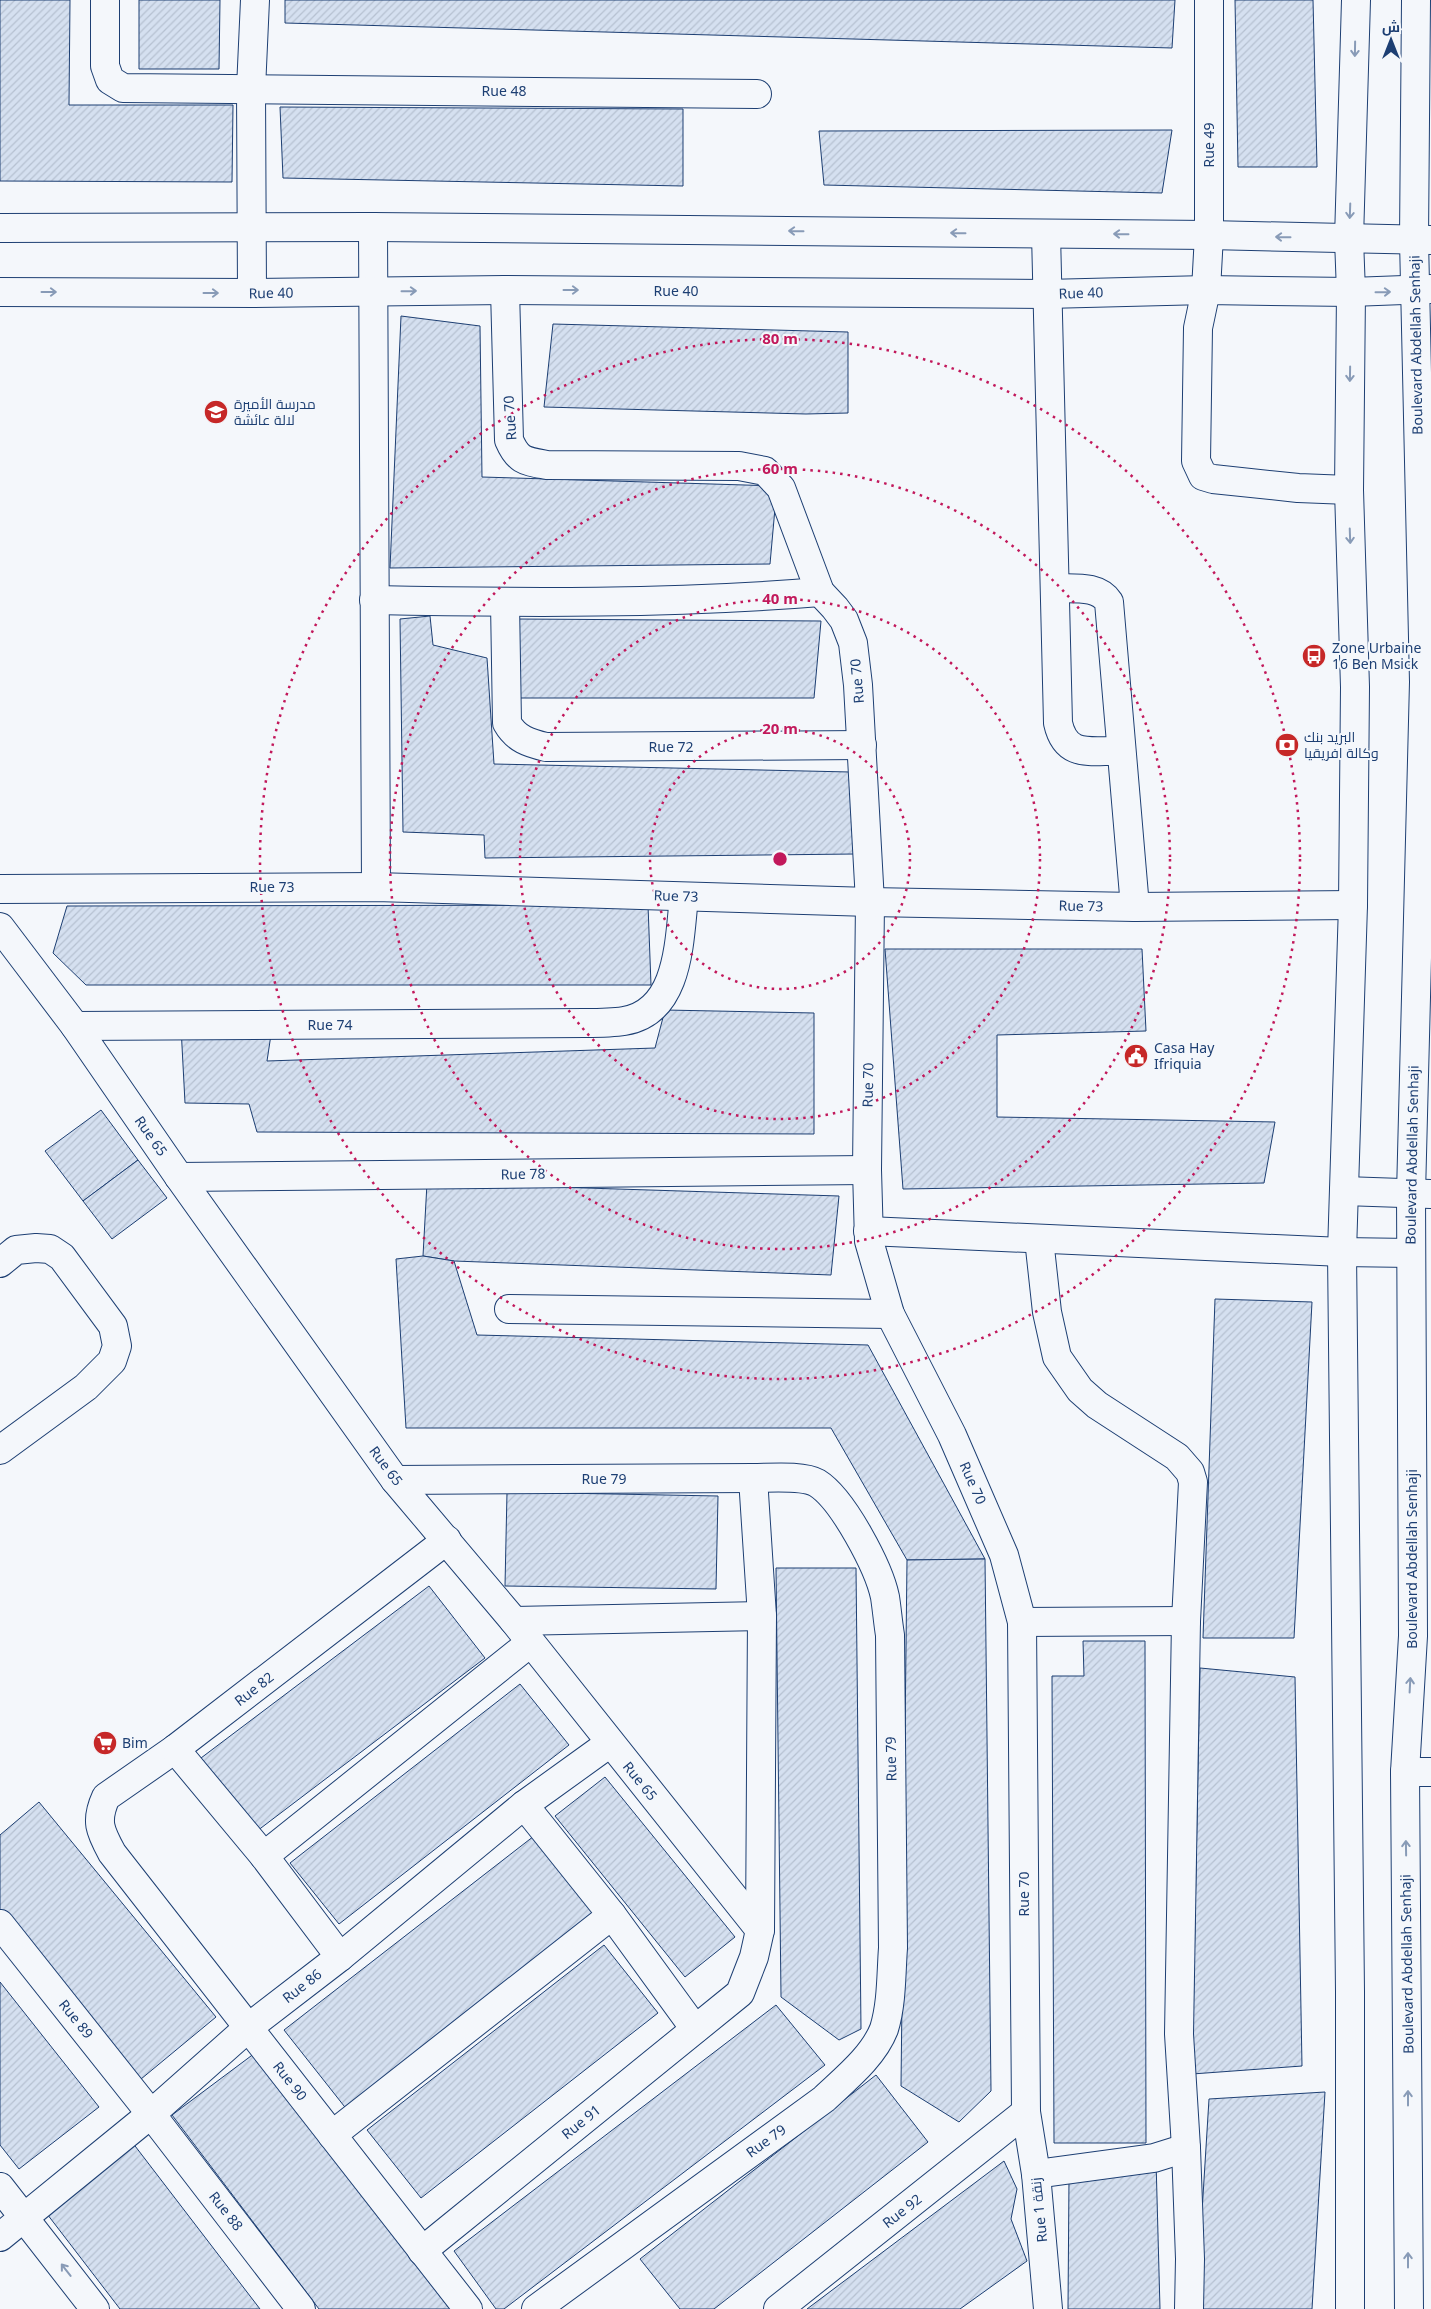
<svg xmlns="http://www.w3.org/2000/svg" width="1431" height="2309" font-family="'Noto Sans',Cairo,sans-serif">
<style>
.building{fill:url(#building-hatch);stroke:#1d3f73}
.lines{fill:none;stroke-linecap:round;stroke-linejoin:round}
.minor-casing{stroke:#1d3f73;stroke-width:30}
.minor{stroke:#f4f7fb;stroke-width:28}
.oneway{stroke:#889bb7}
.ring{fill:none;stroke:#c2185b;stroke-width:2.5;stroke-dasharray:2.5 5}
.labels{text-anchor:middle;stroke-width:4;stroke-linejoin:round;paint-order:stroke}
.street-label{font-size:14px;fill:#1d3f73;stroke:#f4f7fb}
.poi-label{font-size:14px;fill:#1d3f73;stroke:#f4f7fb;text-anchor:start}
.centre{fill:#c2185b;stroke:#f4f7fb;stroke-width:2.5}
.ring-label{font-size:15px;text-anchor:middle;font-weight:bold;fill:#c2185b;stroke:#f4f7fb;stroke-width:4;stroke-linejoin:round;paint-order:stroke}
</style>
<defs>
<pattern id="building-hatch" width="6" height="6" patternUnits="userSpaceOnUse" patternTransform="scale(1.25)"><rect width="6" height="6" fill="#d5e0f0"/><path d="M-1 1l2-2M0 6l6-6M5 7l2-2" fill="none" stroke="#b6c1d1"/></pattern>
</defs>
<rect width="100%" height="100%" fill="#f4f7fb"/>
<g class="building">
<path d="M0 0H70L69 105H233L232 182 0 181Z"/>
<path d="M139 0H220L219 69H139Z"/>
<path d="M285 0H1175L1172 48 285 23Z"/>
<path d="M1235 0H1313L1317 167H1238Z"/>
<path d="M280 107 683 109V186L283 178Z"/>
<path d="M1172 130 1162 193 824 185 819 131Z"/>
<path d="M401 316 480 326 482 477 777 486 770 564 390 568Z"/>
<path d="M553 324 848 332V413L806 414 544 407Z"/>
<path d="M430 616 433 645 487 658 494 764 850 772 855 854 485 858 484 835 403 832 400 619Z"/>
<path d="M518 619 821 621 814 698H515Z"/>
<path d="M648 905 651 985H86L53 953 67 906Z"/>
<path d="M885 949H1142L1146 1031 997 1035V1117L1275 1122 1264 1183 903 1189Z"/>
<path d="M665 1010 814 1013V1134L257 1132 249 1104 185 1103 181 1027 272 1028 267 1061 655 1048Z"/>
<path d="M101 1110 138 1160 83 1201 45 1151Z"/>
<path d="M138 1160 167 1198 112 1239 83 1201Z"/>
<path d="M427 1183 839 1196 831 1275 454 1261 423 1256Z"/>
<path d="M423 1256 454 1261 477 1335 868 1345 985 1559 907 1560 831 1428H406L396 1259Z"/>
<path d="M1215 1299 1312 1302 1294 1638H1203Z"/>
<path d="M507 1492 718 1496 716 1589 505 1586Z"/>
<path d="M985 1559 991 2091 959 2122 901 2086 907 1560Z"/>
<path d="M776 1568H856L861 2029 839 2040 781 1997Z"/>
<path d="M429 1586 485 1658 257 1831 201 1758Z"/>
<path d="M1083 1641H1145L1146 2143H1054L1052 1676H1084Z"/>
<path d="M1200 1668 1295 1677 1302 2066 1192 2074Z"/>
<path d="M520 1684 569 1745 339 1924 290 1863Z"/>
<path d="M605 1777 735 1937 685 1977 555 1816Z"/>
<path d="M39 1802 216 2017 135 2084 0 1921V1835Z"/>
<path d="M534 1836 597 1916 348 2111 284 2030Z"/>
<path d="M604 1945 658 2013 421 2198 367 2130Z"/>
<path d="M0 1982 99 2107 19 2169 0 2145Z"/>
<path d="M776 2005 825 2065 504 2309H496L454 2251Z"/>
<path d="M255 2053 450 2309H319L172 2115Z"/>
<path d="M876 2075 928 2142 714 2309H680L640 2259Z"/>
<path d="M1325 2092 1312 2309H1196L1209 2099Z"/>
<path d="M132 2142 260 2309H120L44 2210Z"/>
<path d="M1156 2160 1160 2309H1068L1069 2177Z"/>
<path d="M1004 2161 1017 2189 1011 2219 1027 2261 960 2309H807Z"/>
</g>
<g class="lines">
<g class="minor-casing">
<g id="minor">
<path d="M105 0V66L110 80 123 88 757 94"/>
<path d="M1209 0V235L1206 290 1198 328 1196 461 1203 476 1213 479 1298 488 1349 490"/>
<path d="M373 227 376 887"/>
<path d="M0 228 373 227 1209 235 1431 240"/>
<path d="M1046 234 1058 723C1066 759 1091 750 1121 751"/>
<path d="M505 290 509 440C518 461 525 461 547 465L739 466 765 471 781 488 820 592 835 608 844 620 853 643 858 685 870 902 867 1170 869 1241 890 1314 952 1435 1004 1555 1022 1622 1026 2112 1036 2174 1048 2309"/>
<path d="M0 292 252 293 505 290 1046 294 1206 290 1351 292 1431 289"/>
<path d="M252 293 251 89 255 0"/>
<path d="M1056 588C1074 589 1098 585 1109 602L1135 907"/>
<path d="M374 600C522 603 672 604 820 592"/>
<path d="M505 603 507 723C516 739 529 743 546 747L862 745"/>
<path d="M0 889 376 887 870 902 1135 907 1353 905"/>
<path d="M0 927 75 1026 179 1177 395 1480 514 1621 760 1930"/>
<path d="M75 1026 585 1023C598 1023 612 1023 624 1021 680 1012 679 940 684 897"/>
<path d="M179 1177 867 1170"/>
<path d="M1344 1191 1431 1194"/>
<path d="M868 1231 1342 1252 1411 1253"/>
<path d="M1039 1239 1047 1312 1057 1357 1080 1390 1097 1405 1177 1457 1190 1472 1193 1482 1186 1621 1179 2034 1186 2148 1190 2259 1189 2309"/>
<path d="M0 1263 16 1250 36 1248 50 1249 62 1257 113 1326 117 1346 112 1361 86 1387 0 1450"/>
<path d="M509 1309 890 1314"/>
<path d="M395 1480 753 1478C770 1478 803 1475 817 1483 843 1499 879 1568 885 1597 887 1610 888 1623 890 1635L893 1948C891 1974 892 2003 884 2029 873 2057 845 2079 824 2099L536 2309"/>
<path d="M447 1540 175 1749 106 1797C95 1821 100 1831 112 1853L468 2309"/>
<path d="M514 1621 762 1616"/>
<path d="M1022 1622 1186 1621"/>
<path d="M175 1749 264 1856 340 1957"/>
<path d="M1405 1772H1431"/>
<path d="M524 1805 612 1915 695 2029"/>
<path d="M264 1856 530 1643"/>
<path d="M0 1924 151 2114 301 2309"/>
<path d="M332 2135 612 1915"/>
<path d="M1036 2174 1154 2158 1186 2148"/>
<path d="M0 2187 95 2309"/>
<path d="M0 2237 151 2114 249 2027 340 1957 524 1805 610 1743"/>
<path d="M422 2251 740 1993 754 1957 760 1930 762 1616 753 1478"/>
<path d="M778 2309 1026 2112"/>
<path d="M1350 2309V1991L1342 1252 1353 905 1355 687 1349 490 1351 292 1349 239 1356 0"/>
<path d="M1409 2309 1405 1772 1413 1636 1411 1194 1424 682 1414 240 1416 0"/>
</g>
</g>
<use href="#minor" class="minor"/>
</g>
<defs><path id="oneway-shaft" d="M-6 0H5M1.5-3L5.5 0L1.5 3" fill="none" stroke-width="1.6" stroke-linecap="round" stroke-linejoin="round" transform="scale(1.25)"/></defs>
<g class="oneway">
<use href="#oneway-shaft" transform="translate(1355 49) rotate(91)"/>
<use href="#oneway-shaft" transform="translate(1350 211) rotate(92)"/>
<use href="#oneway-shaft" transform="translate(796 231) rotate(-179)"/>
<use href="#oneway-shaft" transform="translate(958 233) rotate(-179)"/>
<use href="#oneway-shaft" transform="translate(1121 234) rotate(-179)"/>
<use href="#oneway-shaft" transform="translate(1283 237) rotate(-179)"/>
<use href="#oneway-shaft" transform="translate(571 290)"/>
<use href="#oneway-shaft" transform="translate(409 291) rotate(-1)"/>
<use href="#oneway-shaft" transform="translate(49 292)"/>
<use href="#oneway-shaft" transform="translate(1383 292) rotate(-1)"/>
<use href="#oneway-shaft" transform="translate(211 293)"/>
<use href="#oneway-shaft" transform="translate(1350 374) rotate(91)"/>
<use href="#oneway-shaft" transform="translate(1350 536) rotate(88)"/>
<use href="#oneway-shaft" transform="translate(1410 1685) rotate(-87)"/>
<use href="#oneway-shaft" transform="translate(1406 1848) rotate(-91)"/>
<use href="#oneway-shaft" transform="translate(1408 2098) rotate(-90)"/>
<use href="#oneway-shaft" transform="translate(1408 2260) rotate(-90)"/>
<use href="#oneway-shaft" transform="translate(66 2270) rotate(-128)"/>
</g>
<g class="ring">
<circle cx="780" cy="859" r="130"/>
<circle cx="780" cy="859" r="260"/>
<circle cx="780" cy="859" r="390"/>
<circle cx="780" cy="859" r="520"/>
</g>
<defs>
<g id="school-disc" transform="scale(1.25)"><circle r="9.5" fill="#c62828" stroke="#f4f7fb"/><path d="M0-5L7-2L0 1L-7-2ZM-4 1L0 2.5L4 1V4Q0 6-4 4Z" fill="#fff"/></g>
<g id="bus-disc" transform="scale(1.25)"><circle r="9.5" fill="#c62828" stroke="#f4f7fb"/><path d="M-5-6H5V4H4V6H2V4H-2V6H-4V4H-5ZM-3.5-4V0h7V-4ZM-3.5 1.2v1.5H-2V1.2ZM2 1.2v1.5H3.5V1.2Z" fill="#fff"/></g>
<g id="bank-disc" transform="scale(1.25)"><circle r="9.5" fill="#c62828" stroke="#f4f7fb"/><path d="M-6-4H6V4H-6ZM0-2.3a2.3 2.3 0 1 0 0 4.6a2.3 2.3 0 1 0 0-4.6Z" fill="#fff"/></g>
<g id="civic-disc" transform="scale(1.25)"><circle r="9.5" fill="#c62828" stroke="#f4f7fb"/><path d="M-.6-6.5H3V-4.5H.6V-3L4-1V1h2V6H-6V1h2V-1L-.6-3ZM-1.2 2.5V6h2.4V2.5Z" fill="#fff"/></g>
<g id="supermarket-disc" transform="scale(1.25)"><circle r="9.5" fill="#c62828" stroke="#f4f7fb"/><path d="M-6-5.5h2.5l.6 2H6L4.5 2H-2.5L-4.4-4H-6ZM-1.5 3.2a1.3 1.3 0 1 0 .1 0ZM3 3.2a1.3 1.3 0 1 0 .1 0Z" fill="#fff"/></g>
</defs>
<g fill-rule="evenodd">
<use href="#school-disc" x="216" y="412"/>
<use href="#bus-disc" x="1314" y="656"/>
<use href="#bank-disc" x="1287" y="745"/>
<use href="#civic-disc" x="1136" y="1056"/>
<use href="#supermarket-disc" x="105" y="1743"/>
</g>
<g class="labels">
<g class="street-label">
<text x="504" y="96">Rue 48</text>
<text transform="translate(1209 145) rotate(-90)" y="5">Rue 49</text>
<text x="676" y="296">Rue 40</text>
<text transform="translate(271 293) rotate(-1)" y="5">Rue 40</text>
<text transform="translate(1081 293) rotate(-2)" y="5">Rue 40</text>
<text transform="translate(1416 345) rotate(-91)" y="5">Boulevard Abdellah Senhaji</text>
<text transform="translate(510 418) rotate(-94)" y="5">Rue 70</text>
<text transform="translate(857 681) rotate(-95)" y="5">Rue 70</text>
<text x="671" y="752">Rue 72</text>
<text x="272" y="892">Rue 73</text>
<text transform="translate(676 896) rotate(2)" y="5">Rue 73</text>
<text transform="translate(1081 906) rotate(1)" y="5">Rue 73</text>
<text x="330" y="1030">Rue 74</text>
<text transform="translate(868 1085) rotate(-89)" y="5">Rue 70</text>
<text transform="translate(151 1136) rotate(55)" y="5">Rue 65</text>
<text transform="translate(1412 1155) rotate(-89)" y="5">Boulevard Abdellah Senhaji</text>
<text transform="translate(523 1174) rotate(-1)" y="5">Rue 78</text>
<text transform="translate(386 1466) rotate(53)" y="5">Rue 65</text>
<text x="604" y="1484">Rue 79</text>
<text transform="translate(973 1483) rotate(66)" y="5">Rue 70</text>
<text transform="translate(1412 1559) rotate(-90)" y="5">Boulevard Abdellah Senhaji</text>
<text transform="translate(254 1689) rotate(-38)" y="5">Rue 82</text>
<text transform="translate(891 1759) rotate(-91)" y="5">Rue 79</text>
<text transform="translate(640 1781) rotate(51)" y="5">Rue 65</text>
<text transform="translate(1024 1894) rotate(-90)" y="5">Rue 70</text>
<text transform="translate(1407 1964) rotate(-91)" y="5">Boulevard Abdellah Senhaji</text>
<text transform="translate(302 1986) rotate(-38)" y="5">Rue 86</text>
<text transform="translate(76 2019) rotate(51)" y="5">Rue 89</text>
<text transform="translate(290 2081) rotate(52)" y="5">Rue 90</text>
<text transform="translate(581 2122) rotate(-39)" y="5">Rue 91</text>
<text transform="translate(766 2141) rotate(-36)" y="5">Rue 79</text>
<text transform="translate(1039 2210) rotate(-96)" y="5">Rue 1 زنقة</text>
<text transform="translate(226 2211) rotate(52)" y="5">Rue 88</text>
<text transform="translate(902 2211) rotate(-38)" y="5">Rue 92</text>
</g>
<g class="poi-label">
<text x="234" y="409">مدرسة الأميرة<tspan x="234" dy="16">لالة عائشة</tspan></text>
<text x="1332" y="653">Zone Urbaine<tspan x="1332" dy="16">16 Ben Msick</tspan></text>
<text x="1304" y="742">البريد بنك<tspan x="1304" dy="16">وكالة افريقيا</tspan></text>
<text x="1154" y="1053">Casa Hay<tspan x="1154" dy="16">Ifriquia</tspan></text>
<text x="122" y="1748">Bim</text>
</g>
</g>
<circle cx="780" cy="859" r="8" class="centre"/>
<g class="ring-label">
<text x="780" y="344">80 m</text>
<text x="780" y="474">60 m</text>
<text x="780" y="604">40 m</text>
<text x="780" y="734">20 m</text>
</g>
<g transform="translate(1391 40)" stroke="#f4f7fb" stroke-width="4" paint-order="stroke">
<path d="M0-4L9 19L0 12L-9 19Z" fill="#1d3f73"/>
<text y="-8" font-size="14" font-weight="bold" text-anchor="middle" fill="#1d3f73">ش</text>
</g>
</svg>
